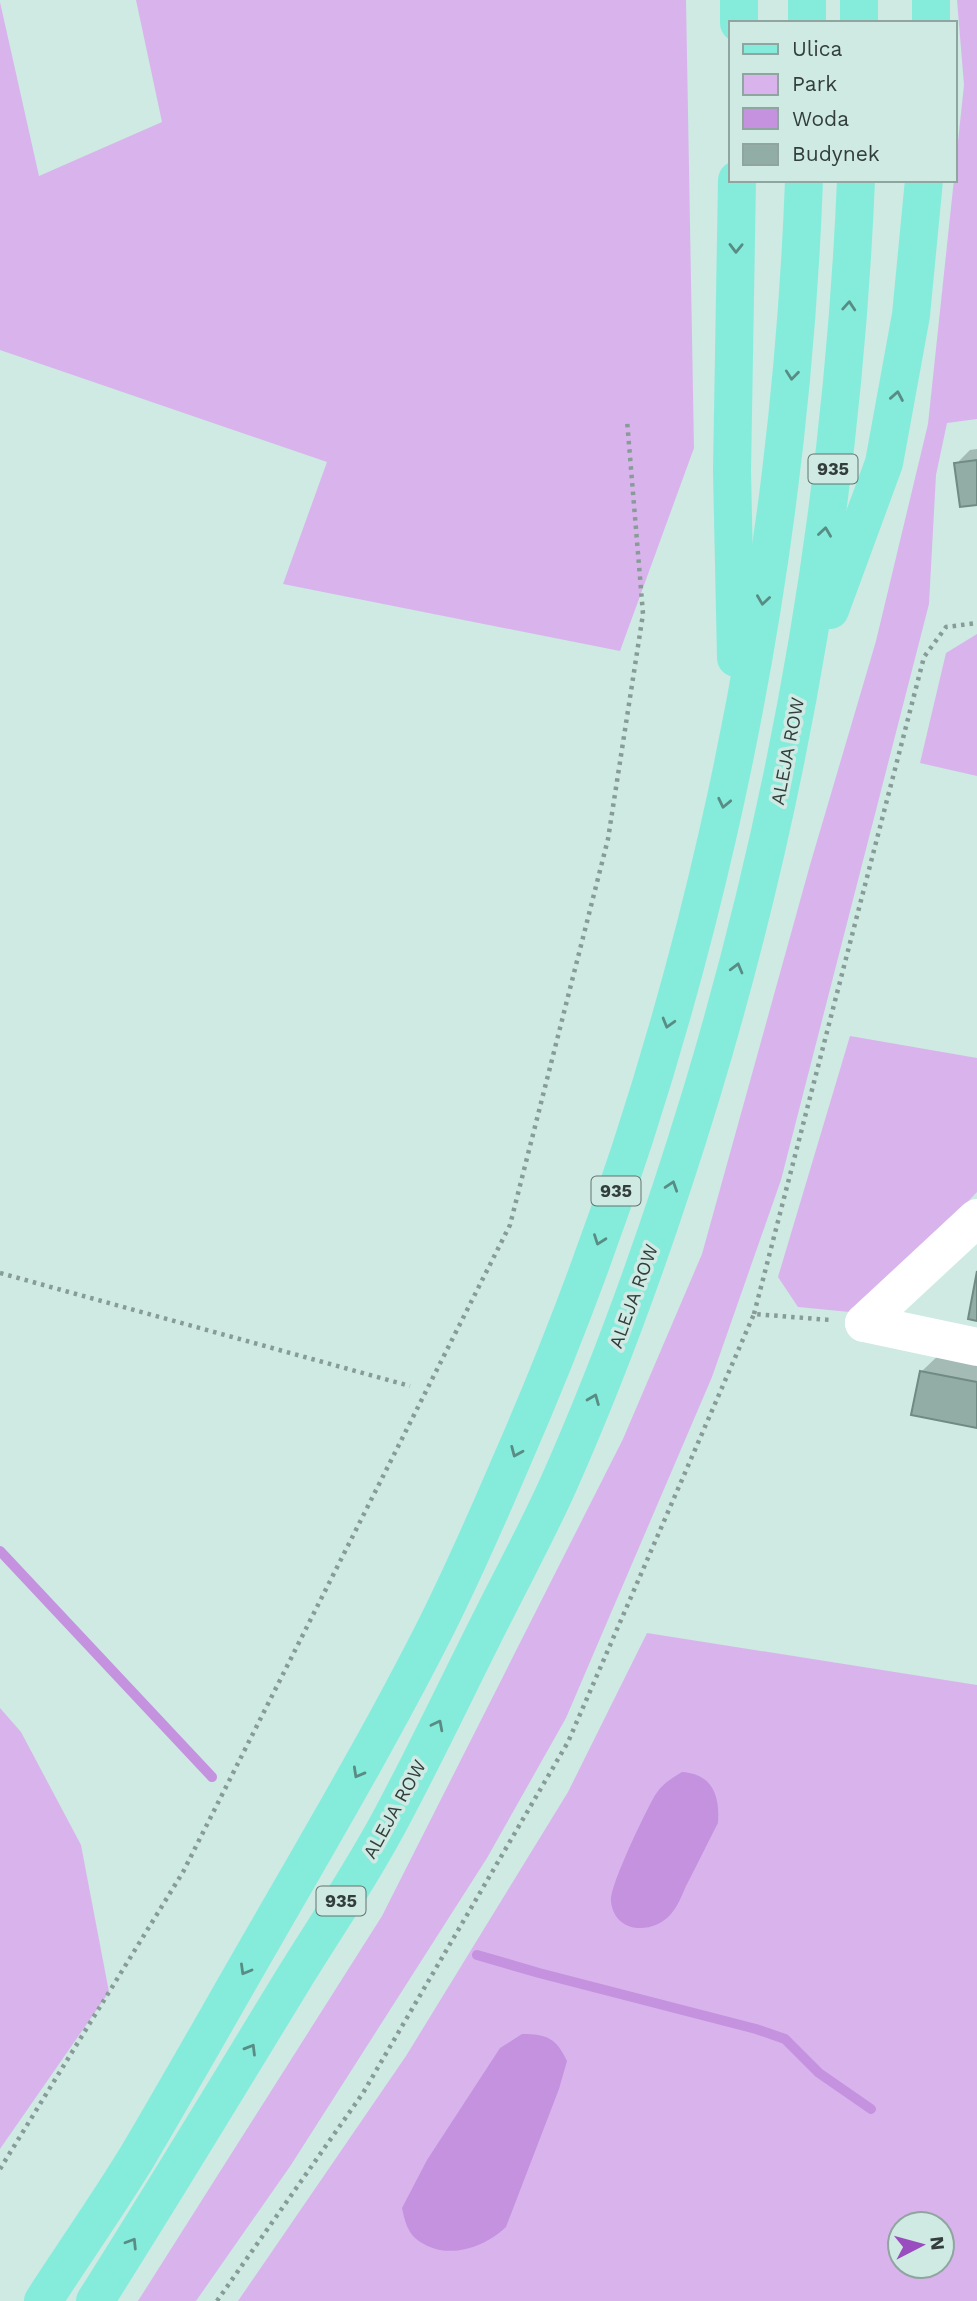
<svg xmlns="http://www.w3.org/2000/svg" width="977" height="2301" font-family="'Work Sans',sans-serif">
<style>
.green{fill:#d9b4ec;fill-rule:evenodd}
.water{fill:#c492de}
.shadow{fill:#0003}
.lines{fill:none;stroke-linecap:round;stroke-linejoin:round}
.stream{stroke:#c492de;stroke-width:10}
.building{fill:#92ada6;stroke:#708a84;stroke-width:2}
.path{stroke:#879b97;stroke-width:4.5;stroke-dasharray:3.5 5;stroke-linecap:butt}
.minor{stroke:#fff;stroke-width:38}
.major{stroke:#85ecdc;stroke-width:38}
.oneway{stroke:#588c84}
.labels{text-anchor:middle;stroke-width:7;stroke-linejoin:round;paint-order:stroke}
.shield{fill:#ceeae3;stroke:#62726e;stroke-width:2}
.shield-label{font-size:18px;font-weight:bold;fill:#333e3c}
.street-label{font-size:19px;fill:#333e3c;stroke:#ceeae3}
</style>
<rect width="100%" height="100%" fill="#ceeae3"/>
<g class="green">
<path d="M136 0H686L694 448 620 651 283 584 327 462 0 350V2L39 176 162 122Z"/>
<path d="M957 0H977V419L947 423 936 475 929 604 781 1180 712 1377 566 1718 487 1858 291 2165 196 2301H138L382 1916 623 1439 702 1254 810 865 876 641 928 424 964 85Z"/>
<path d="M977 634V776L920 763 946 653Z"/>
<path d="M850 1036 977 1058V1192L860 1313 798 1307 778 1277Z"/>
<path d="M647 1633 977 1685V2301H238L406 2056 568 1792ZM900 2224H942V2266H900Z"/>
<path d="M0 1708 21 1732 81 1845 109 1992 0 2149Z"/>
</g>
<g class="water">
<path d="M682 1772C713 1774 720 1796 718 1823 707 1844 697 1865 686 1886 682 1895 678 1906 671 1914 653 1935 614 1934 611 1901 610 1885 645 1813 654 1797 661 1785 670 1779 682 1772Z"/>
<path d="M522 2034C547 2034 556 2038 567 2061L559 2089 506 2227C483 2249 443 2262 415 2238 407 2231 404 2218 402 2208L427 2160 500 2048Z"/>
</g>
<g class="shadow">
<path d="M977 449V503L956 464 970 450Z"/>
<path d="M942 1352 977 1359V1427L921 1372Z"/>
</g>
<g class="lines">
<g class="stream">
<path d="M0 1551 212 1777"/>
<path d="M477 1955 539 1973 756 2029 785 2039 819 2073 871 2109"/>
</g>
</g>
<g class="building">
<path d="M977 460V505L960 507 954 463Z"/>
<path d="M977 1271V1321L968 1319Z"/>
<path d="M920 1371 977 1382V1428L911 1415Z"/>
</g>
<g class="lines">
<g class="path">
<path d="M0 1273 410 1386"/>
<path d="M754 1314 924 657 946 627 977 623"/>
<path d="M0 2169 183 1872 510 1225 608 839 643 614 627 420"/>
<path d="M217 2301 363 2093 568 1742 754 1314 830 1320"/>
</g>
<g class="minor">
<path d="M864 1323 977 1218"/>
<path d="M864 1323 977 1347"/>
</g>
<g class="major">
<path d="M739 0V23"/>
<path d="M859 0V23"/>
<path d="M931 0V23"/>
<path d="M807 23V0"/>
<path d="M830 610 884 463 911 315 924 180"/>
<path d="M736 658 732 471 737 180"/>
<path d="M43 2301C74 2253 107 2206 137 2157 182 2081 225 2004 269 1928 326 1829 384 1730 436 1627 463 1573 488 1516 512 1460 688 1058 788 618 804 180"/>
<path d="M95 2301C163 2194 228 2086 294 1978 328 1923 365 1869 395 1811 429 1747 460 1681 493 1616 515 1572 539 1528 559 1483 615 1357 661 1226 701 1095 791 797 843 491 856 180"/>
</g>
</g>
<defs><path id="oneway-chevron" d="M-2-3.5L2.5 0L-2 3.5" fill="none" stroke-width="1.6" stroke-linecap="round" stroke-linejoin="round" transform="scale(1.75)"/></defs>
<g class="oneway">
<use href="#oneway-chevron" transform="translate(736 248) rotate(91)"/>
<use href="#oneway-chevron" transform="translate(849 306) rotate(-86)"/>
<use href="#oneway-chevron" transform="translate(792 375) rotate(96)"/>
<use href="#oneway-chevron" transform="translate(897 396) rotate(-80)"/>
<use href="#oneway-chevron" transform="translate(825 532) rotate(-82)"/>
<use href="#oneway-chevron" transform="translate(763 600) rotate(98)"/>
<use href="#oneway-chevron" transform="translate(724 803) rotate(102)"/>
<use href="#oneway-chevron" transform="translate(737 968) rotate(-75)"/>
<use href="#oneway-chevron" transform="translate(668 1023) rotate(106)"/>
<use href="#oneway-chevron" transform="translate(672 1186) rotate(-72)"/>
<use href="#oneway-chevron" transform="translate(599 1240) rotate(110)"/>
<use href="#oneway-chevron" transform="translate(594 1399) rotate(-68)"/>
<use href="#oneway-chevron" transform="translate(516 1452) rotate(113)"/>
<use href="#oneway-chevron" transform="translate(438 1725) rotate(-63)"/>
<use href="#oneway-chevron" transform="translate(358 1773) rotate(119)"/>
<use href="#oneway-chevron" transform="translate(245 1970) rotate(120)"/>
<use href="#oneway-chevron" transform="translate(251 2049) rotate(-59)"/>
<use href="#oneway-chevron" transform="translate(132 2243) rotate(-58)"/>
</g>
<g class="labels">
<g class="shield">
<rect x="808.5" y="454.5" width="49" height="29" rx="5"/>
<rect x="591.5" y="1176.5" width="49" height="29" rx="5"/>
<rect x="316.5" y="1886.5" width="49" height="29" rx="5"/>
</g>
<g class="shield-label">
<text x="833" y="475">935</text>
<text x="616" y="1197">935</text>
<text x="341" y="1907">935</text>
</g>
<g class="street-label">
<text transform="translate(787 751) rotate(-79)" y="7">ALEJA ROW</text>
<text transform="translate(633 1296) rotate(-70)" y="7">ALEJA ROW</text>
<text transform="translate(394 1809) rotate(-61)" y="7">ALEJA ROW</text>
</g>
</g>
<rect x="729" y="21" width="228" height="161" fill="#ceeae3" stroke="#90a5a0" stroke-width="2"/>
<rect x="743" y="44" width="35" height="10" fill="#85ecdc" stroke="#90a5a0" stroke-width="2"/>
<text x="792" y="56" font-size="21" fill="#333e3c">Ulica</text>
<rect x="743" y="74" width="35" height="21" fill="#d9b4ec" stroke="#90a5a0" stroke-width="2"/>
<text x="792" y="91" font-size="21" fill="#333e3c">Park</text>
<rect x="743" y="108" width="35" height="21" fill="#c492de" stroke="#90a5a0" stroke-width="2"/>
<text x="792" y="126" font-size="21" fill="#333e3c">Woda</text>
<rect x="743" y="144" width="35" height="21" fill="#92ada6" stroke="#90a5a0" stroke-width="2"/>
<text x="792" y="161" font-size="21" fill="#333e3c">Budynek</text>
<g transform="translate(921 2245) rotate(84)"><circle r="33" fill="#ceeae3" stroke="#90a5a0" stroke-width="2"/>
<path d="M0-5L12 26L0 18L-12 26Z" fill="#9a4dbe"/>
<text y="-10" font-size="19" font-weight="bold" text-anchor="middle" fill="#333e3c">N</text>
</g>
</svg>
